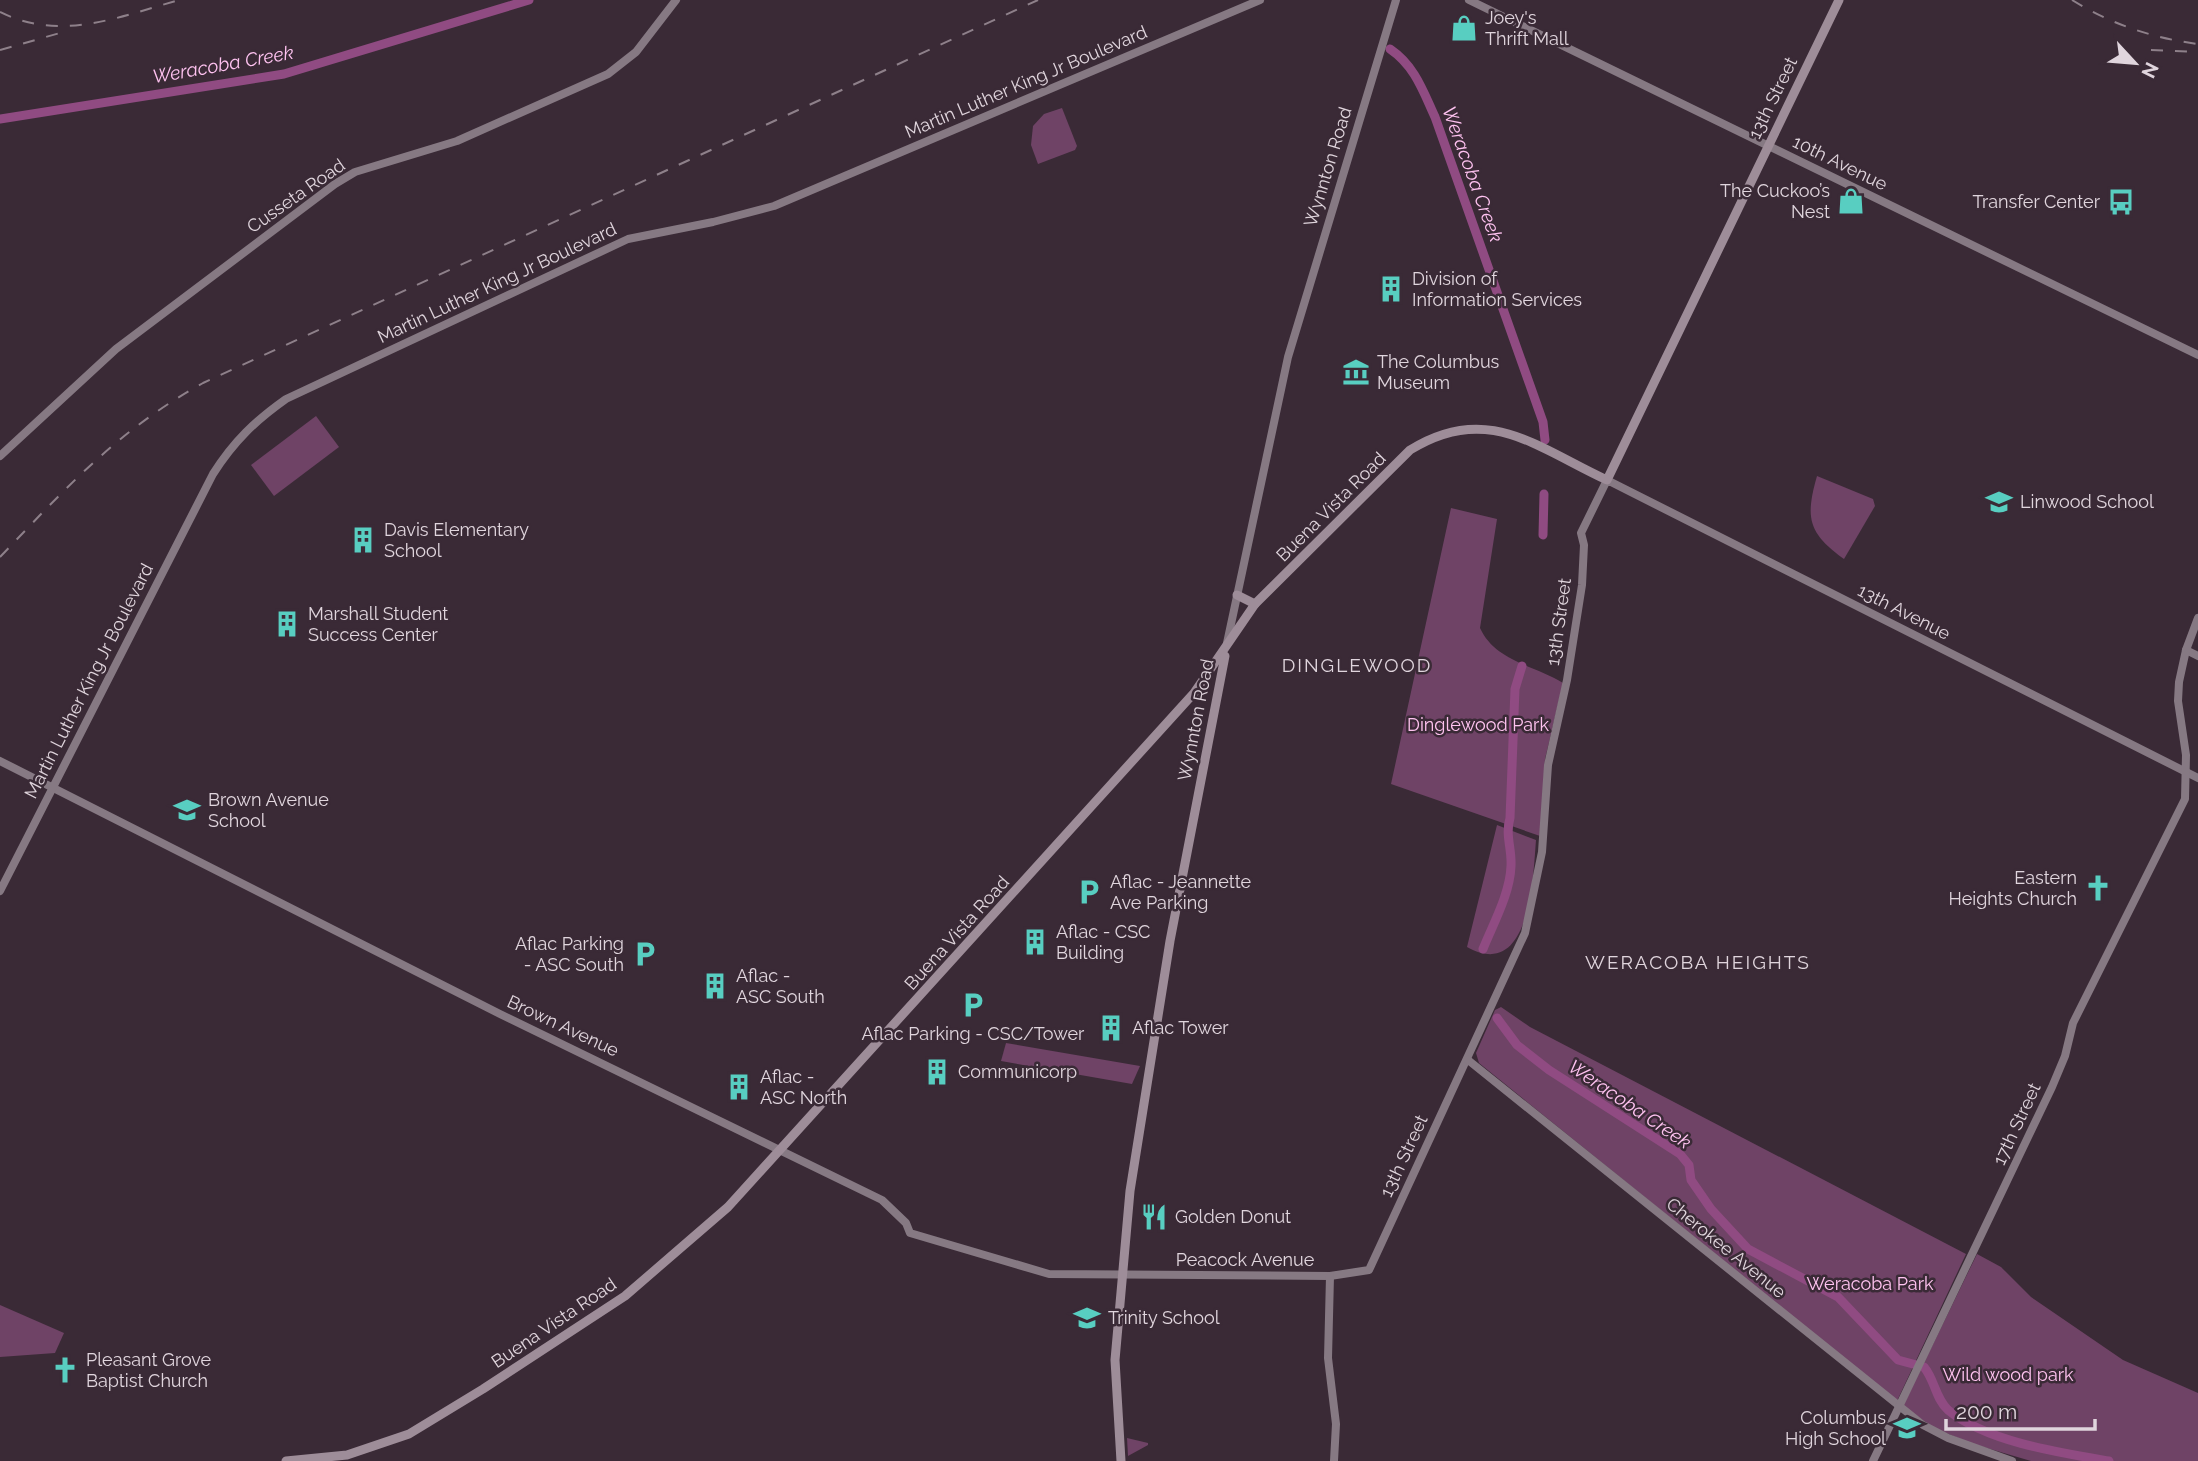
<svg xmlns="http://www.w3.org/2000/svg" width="2198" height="1461" font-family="Raleway,sans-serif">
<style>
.green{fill:#6f4366}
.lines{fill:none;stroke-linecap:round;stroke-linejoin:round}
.river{stroke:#904b82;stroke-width:9}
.secondary{stroke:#867983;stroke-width:8}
.primary{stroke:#9e8d99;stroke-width:9}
.rail{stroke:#8e808a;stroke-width:2;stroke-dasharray:12 12;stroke-linecap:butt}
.labels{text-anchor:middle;stroke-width:5;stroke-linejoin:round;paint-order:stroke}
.poi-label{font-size:18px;fill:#e0d5dd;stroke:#3a2a36;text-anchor:start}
.street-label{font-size:18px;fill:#e0d5dd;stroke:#3a2a36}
.park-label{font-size:18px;fill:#ffc3f0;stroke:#3a2a36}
.water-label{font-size:19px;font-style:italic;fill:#ffc3f1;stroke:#3a2a36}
.neighbourhood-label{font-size:19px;letter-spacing:2px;fill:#e0d5dd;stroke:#3a2a36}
</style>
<rect width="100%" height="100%" fill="#3a2a36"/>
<g class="green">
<path d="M1062 108 1077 146 1075 150 1038 164 1031 145 1033 126 1044 114Z"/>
<path d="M316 416 339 447 274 496 251 465Z"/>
<path d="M1817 476 1873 499 1875 506 1844 559C1808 533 1805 518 1817 476Z"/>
<path d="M1451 508 1497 519 1480 628C1495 661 1534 665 1563 683L1545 759 1540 836 1391 784Z"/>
<path d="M1497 825 1536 840C1533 879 1530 982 1467 947Z"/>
<path d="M1501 1007 1530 1027 1966 1254 1897 1401 1479 1063 1476 1053 1495 1010Z"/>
<path d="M1006 1043 1140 1066 1132 1084 1001 1061Z"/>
<path d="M1977 1254 2001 1267 2031 1297 2123 1360 2198 1393V1461H2031L1973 1444 1934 1428 1903 1406Z"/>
<path d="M0 1305 64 1333 55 1353 0 1357Z"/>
<path d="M1127 1438 1148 1443V1445L1128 1456Z"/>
</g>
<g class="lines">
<g class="river">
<path d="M1390 49C1415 66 1423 91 1435 117L1543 422 1545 440"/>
<path d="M0 119 284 74 529 0"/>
<path d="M1543 535 1544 494"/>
<path d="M1483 949C1493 924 1510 894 1511 866 1512 849 1505 835 1510 818L1515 689 1522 666"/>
<path d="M1497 1018 1517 1045 1549 1070 1680 1154 1689 1165 1691 1180 1711 1209 1748 1249 1838 1297 1898 1360 1924 1367C1935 1380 1935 1398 1948 1410 1987 1442 2061 1453 2109 1461"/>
</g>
<g class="secondary">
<path d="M1469 0 2198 355"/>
<path d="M0 456 116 349 335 184 355 172 457 141 608 74 636 52 676 0"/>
<path d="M1227 643 1288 357 1396 0"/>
<path d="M2186 650 2198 656"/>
<path d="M0 761 500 1014 882 1200 906 1223 910 1233 1049 1274 1330 1276 1369 1270 1525 933 1542 852 1548 765 1567 680 1582 585 1584 545 1581 533 1607 480 2198 778"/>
<path d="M0 891 213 474C234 441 255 421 286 399L628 239 713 222 774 206 1260 0"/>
<path d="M1468 1060 1923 1425 1948 1438 2012 1461"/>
<path d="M1330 1276 1328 1358 1336 1424 1334 1461"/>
<path d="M1873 1461 2052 1087 2065 1056 2073 1023 2185 799 2186 755 2178 701 2179 682 2186 650 2198 618"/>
</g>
<g class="primary">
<path d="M1237 595 1255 604"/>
<path d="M286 1461 347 1455 409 1434 483 1389 625 1296 728 1207 1194 693 1255 604 1410 450C1487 402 1536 447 1607 480L1839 0"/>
<path d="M1121 1461 1115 1360 1130 1191 1170 941 1225 656"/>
</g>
<g class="rail">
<path d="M2072 0C2111 24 2152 38 2198 44"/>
<path d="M0 12C60 42 119 17 179 0"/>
<path d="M0 50 67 31"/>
<path d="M2151 50 2198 52"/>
<path d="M0 557C66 488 118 430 203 383L1038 0"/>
</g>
</g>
<defs>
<g id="shop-bare" transform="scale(2.1)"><path d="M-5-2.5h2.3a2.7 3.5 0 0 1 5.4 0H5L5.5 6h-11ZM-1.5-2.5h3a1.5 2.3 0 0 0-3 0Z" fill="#58cec1" stroke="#3a2a36" stroke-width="2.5" paint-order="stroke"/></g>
<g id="bus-bare" transform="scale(2.1)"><path d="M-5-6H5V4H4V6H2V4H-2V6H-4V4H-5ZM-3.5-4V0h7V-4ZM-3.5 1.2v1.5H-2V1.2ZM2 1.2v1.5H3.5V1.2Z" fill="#58cec1" stroke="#3a2a36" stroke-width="2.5" paint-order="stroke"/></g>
<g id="building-bare" transform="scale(2.1)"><path d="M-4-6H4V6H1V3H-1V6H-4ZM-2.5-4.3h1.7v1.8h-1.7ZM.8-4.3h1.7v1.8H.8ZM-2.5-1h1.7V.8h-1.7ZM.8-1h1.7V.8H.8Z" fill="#58cec1" stroke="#3a2a36" stroke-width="2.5" paint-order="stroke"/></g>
<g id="museum-bare" transform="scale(2.1)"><path d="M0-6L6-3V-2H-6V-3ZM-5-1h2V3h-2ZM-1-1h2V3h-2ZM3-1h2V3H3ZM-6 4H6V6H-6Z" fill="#58cec1" stroke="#3a2a36" stroke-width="2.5" paint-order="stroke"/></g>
<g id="school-bare" transform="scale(2.1)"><path d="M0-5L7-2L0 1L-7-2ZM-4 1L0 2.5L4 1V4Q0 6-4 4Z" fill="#58cec1" stroke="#3a2a36" stroke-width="2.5" paint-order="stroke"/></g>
<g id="church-bare" transform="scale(2.1)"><path d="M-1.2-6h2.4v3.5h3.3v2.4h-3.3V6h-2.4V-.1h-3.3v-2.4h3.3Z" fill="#58cec1" stroke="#3a2a36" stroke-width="2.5" paint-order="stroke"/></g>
<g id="parking-bare" transform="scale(2.1)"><path d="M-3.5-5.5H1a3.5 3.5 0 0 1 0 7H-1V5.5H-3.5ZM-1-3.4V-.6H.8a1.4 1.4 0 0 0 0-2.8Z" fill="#58cec1" stroke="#3a2a36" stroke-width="2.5" paint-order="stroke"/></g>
<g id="restaurant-bare" transform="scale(2.1)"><path d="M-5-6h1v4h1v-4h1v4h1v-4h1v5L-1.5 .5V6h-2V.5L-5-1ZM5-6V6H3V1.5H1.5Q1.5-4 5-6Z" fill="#58cec1" stroke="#3a2a36" stroke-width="2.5" paint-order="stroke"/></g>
</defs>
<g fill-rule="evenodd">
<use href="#shop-bare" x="1464" y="28"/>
<use href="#shop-bare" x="1851" y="201"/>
<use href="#bus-bare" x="2121" y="202"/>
<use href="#building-bare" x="1391" y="289"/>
<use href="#museum-bare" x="1356" y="372"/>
<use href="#school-bare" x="1999" y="502"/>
<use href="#building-bare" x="363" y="540"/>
<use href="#building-bare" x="287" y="624"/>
<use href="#school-bare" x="187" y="810"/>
<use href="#church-bare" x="2098" y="888"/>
<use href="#parking-bare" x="1089" y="892"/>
<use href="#building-bare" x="1035" y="942"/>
<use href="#parking-bare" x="645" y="954"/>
<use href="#building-bare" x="715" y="986"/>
<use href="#parking-bare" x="973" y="1005"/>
<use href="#building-bare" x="1111" y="1028"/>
<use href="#building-bare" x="937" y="1072"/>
<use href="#building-bare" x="739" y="1087"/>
<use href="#restaurant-bare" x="1154" y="1217"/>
<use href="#school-bare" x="1087" y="1318"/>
<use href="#church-bare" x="65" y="1370"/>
<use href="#school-bare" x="1907" y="1428"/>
</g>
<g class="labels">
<g class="poi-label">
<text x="1485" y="24">Joey's<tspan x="1485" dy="21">Thrift Mall</tspan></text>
<text x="1830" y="197" text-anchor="end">The Cuckoo’s<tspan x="1830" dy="21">Nest</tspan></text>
<text x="2100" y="208" text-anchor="end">Transfer Center</text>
<text x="1412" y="285">Division of<tspan x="1412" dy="21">Information Services</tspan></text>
<text x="1377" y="368">The Columbus<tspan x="1377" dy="21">Museum</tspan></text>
<text x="2020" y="508">Linwood School</text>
<text x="384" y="536">Davis Elementary<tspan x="384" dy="21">School</tspan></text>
<text x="308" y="620">Marshall Student<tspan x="308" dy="21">Success Center</tspan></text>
<text x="208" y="806">Brown Avenue<tspan x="208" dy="21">School</tspan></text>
<text x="2077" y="884" text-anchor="end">Eastern<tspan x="2077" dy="21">Heights Church</tspan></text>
<text x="1110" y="888">Aflac - Jeannette<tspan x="1110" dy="21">Ave Parking</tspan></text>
<text x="1056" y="938">Aflac - CSC<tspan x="1056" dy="21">Building</tspan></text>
<text x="624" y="950" text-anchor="end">Aflac Parking<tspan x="624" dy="21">- ASC South</tspan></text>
<text x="736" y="982">Aflac -<tspan x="736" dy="21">ASC South</tspan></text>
<text x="1132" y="1034">Aflac Tower</text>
<text x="973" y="1040" text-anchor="middle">Aflac Parking - CSC/Tower</text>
<text x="958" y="1078">Communicorp</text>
<text x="760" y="1083">Aflac -<tspan x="760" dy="21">ASC North</tspan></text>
<text x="1175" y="1223">Golden Donut</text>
<text x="1108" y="1324">Trinity School</text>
<text x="86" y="1366">Pleasant Grove<tspan x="86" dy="21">Baptist Church</tspan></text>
<text x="1886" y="1424" text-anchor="end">Columbus<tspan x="1886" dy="21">High School</tspan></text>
</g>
<g class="street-label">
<text transform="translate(1026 82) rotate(-23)" y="6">Martin Luther King Jr Boulevard</text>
<text transform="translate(1773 98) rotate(-64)" y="6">13th Street</text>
<text transform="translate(1840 163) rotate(26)" y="6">10th Avenue</text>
<text transform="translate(1328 167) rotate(-73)" y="6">Wynnton Road</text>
<text transform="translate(296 196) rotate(-35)" y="6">Cusseta Road</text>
<text transform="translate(497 283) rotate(-25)" y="6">Martin Luther King Jr Boulevard</text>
<text transform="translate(1331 507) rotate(-45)" y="6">Buena Vista Road</text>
<text transform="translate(1904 612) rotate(27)" y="6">13th Avenue</text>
<text transform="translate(1559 622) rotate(-82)" y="6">13th Street</text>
<text transform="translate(89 681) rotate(-63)" y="6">Martin Luther King Jr Boulevard</text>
<text transform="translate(1196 720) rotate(-79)" y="6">Wynnton Road</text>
<text transform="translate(957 933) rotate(-48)" y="6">Buena Vista Road</text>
<text transform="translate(563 1026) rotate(25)" y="6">Brown Avenue</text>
<text transform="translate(2017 1124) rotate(-65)" y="6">17th Street</text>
<text transform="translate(1404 1156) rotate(-65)" y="6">13th Street</text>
<text transform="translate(1726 1248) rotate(39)" y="6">Cherokee Avenue</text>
<text x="1245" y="1266">Peacock Avenue</text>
<text transform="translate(554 1323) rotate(-34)" y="6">Buena Vista Road</text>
</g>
<g class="park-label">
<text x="1478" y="731">Dinglewood Park</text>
<text x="1870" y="1290">Weracoba Park</text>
<text x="2008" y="1381">Wild wood park</text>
</g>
<g class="water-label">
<text transform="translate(223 64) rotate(-10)" y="7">Weracoba Creek</text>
<text transform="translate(1473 174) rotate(70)" y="7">Weracoba Creek</text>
<text transform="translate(1630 1104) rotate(34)" y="7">Weracoba Creek</text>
</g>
<g class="neighbourhood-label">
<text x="1357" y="672">DINGLEWOOD</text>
<text x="1698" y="969">WERACOBA HEIGHTS</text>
</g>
</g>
<g transform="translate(2135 63) rotate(116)" stroke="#3a2a36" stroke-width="5" paint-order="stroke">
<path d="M0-5L12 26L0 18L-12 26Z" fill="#e0d5dd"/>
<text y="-10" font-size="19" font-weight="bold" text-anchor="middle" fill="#e0d5dd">N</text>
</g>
<path d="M1946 1419v10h149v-10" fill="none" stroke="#e0d5dd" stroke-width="3.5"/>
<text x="1956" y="1419" font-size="21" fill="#e0d5dd" stroke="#3a2a36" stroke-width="5" paint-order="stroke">200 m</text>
</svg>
